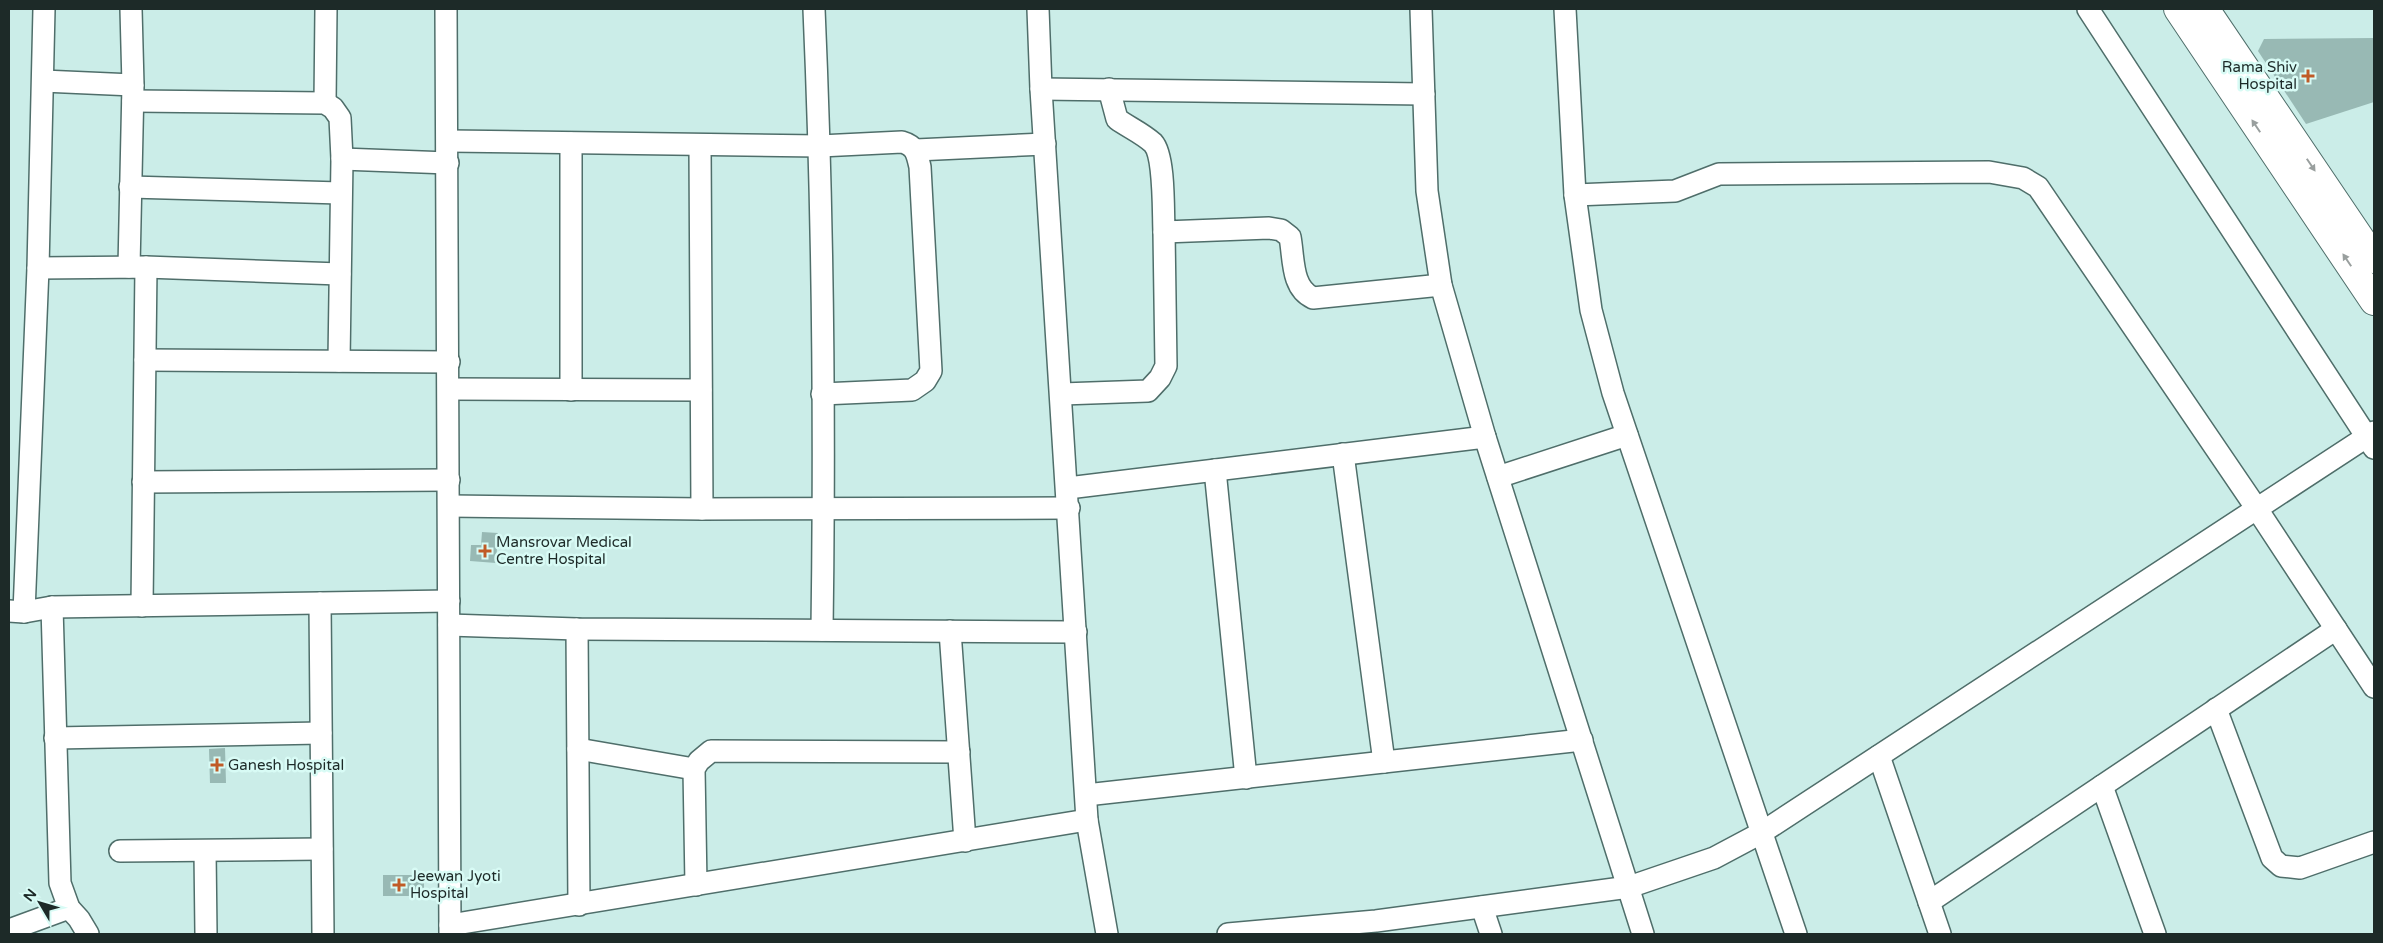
<svg xmlns="http://www.w3.org/2000/svg" width="2383" height="943" font-family="'Varela Round',sans-serif">
<style>
.building{fill:#98b9b4}
.lines{fill:none;stroke-linecap:round;stroke-linejoin:round}
.street-casing{stroke:#4f6e6a;stroke-width:24}
.secondary-casing{stroke:#4f6e6a;stroke-width:30}
.street{stroke:#fff;stroke-width:21}
.secondary{stroke:#fff;stroke-width:28}
.oneway{fill:#999f9e}
.poi-dot{fill:#c05b27;stroke:#d8fbf5;stroke-width:2}
.labels{text-anchor:middle;stroke-width:5;stroke-linejoin:round;paint-order:stroke}
.poi-label{font-size:15px;fill:#1d2a28;stroke:#d8fbf5;text-anchor:start}
</style>
<rect width="100%" height="100%" fill="#cbede8"/>
<g class="building">
<path d="M2374 38V102L2306 124 2258 51 2264 39Z"/>
<path d="M482 532 498 533 496 563 470 561 471 545H481Z"/>
<path d="M225 748 226 783H210L209 749Z"/>
<rect x="383" y="875" width="41" height="21"/>
</g>
<g class="lines">
<g class="street-casing">
<g id="street">
<path d="M446 9 450 934"/>
<path d="M814 9C823 216 825 423 822 630"/>
<path d="M1038 9 1041 89 1087 820 1107 934"/>
<path d="M1421 9 1427 191 1441 285 1485 437 1643 934"/>
<path d="M1565 9 1575 195 1591 310 1613 393 1796 934"/>
<path d="M2088 9 2374 448"/>
<path d="M43 81 133 85"/>
<path d="M1041 89 1424 94"/>
<path d="M1109 89 1117 119C1128 127 1142 133 1153 143 1165 156 1163 213 1164 232L1269 228 1281 230 1290 237C1294 258 1291 288 1313 298L1441 285"/>
<path d="M133 101 325 103 333 108 340 118 342 159 339 361"/>
<path d="M325 103 326 9"/>
<path d="M448 141 820 146 902 142C916 146 917 154 920 167L931 371 925 381 912 390 822 394"/>
<path d="M571 143V390"/>
<path d="M700 145 702 509"/>
<path d="M916 150 1045 144"/>
<path d="M342 159 448 163"/>
<path d="M130 187 340 193"/>
<path d="M1575 195 1675 191 1719 174 1989 172 2023 178 2038 187 2257 509 2374 687"/>
<path d="M129 267 133 85 131 9"/>
<path d="M38 268 146 267 340 274"/>
<path d="M145 360 449 362"/>
<path d="M449 389 701 390"/>
<path d="M1062 394 1148 391 1160 378 1166 366 1164 232"/>
<path d="M1343 454 1384 762"/>
<path d="M1215 470 1246 778"/>
<path d="M1498 477 1627 435"/>
<path d="M143 482 449 480"/>
<path d="M1068 488 1485 437"/>
<path d="M449 506 702 509 1069 508"/>
<path d="M320 603 323 934"/>
<path d="M142 606 146 267"/>
<path d="M52 607 60 883 69 908 79 919 88 934"/>
<path d="M9 611 24 612 52 607 449 601"/>
<path d="M24 612 38 268 44 9"/>
<path d="M449 625 577 629 1076 632"/>
<path d="M577 629 579 905"/>
<path d="M950 631 965 841"/>
<path d="M2216 709 2272 858 2281 866 2300 868 2374 842"/>
<path d="M55 738 321 733"/>
<path d="M578 749 694 769"/>
<path d="M1879 756 1940 934"/>
<path d="M2102 786 2155 934"/>
<path d="M1086 795 1582 740"/>
<path d="M120 851 322 849"/>
<path d="M205 851 206 934"/>
<path d="M696 885 694 769 699 761 711 751 959 752"/>
<path d="M1929 902 2336 629"/>
<path d="M1482 907 1491 934"/>
<path d="M450 925 1087 820"/>
<path d="M9 930 69 908"/>
<path d="M1228 934 1376 921 1629 887 1714 858 1761 833 2374 432"/>
</g>
</g>
<g class="secondary-casing">
<g id="secondary">
<path d="M2178 9 2374 301"/>
<path d="M2205 9 2374 259"/>
</g>
</g>
<use href="#street" class="street"/>
<use href="#secondary" class="secondary"/>
</g>
<defs><path id="oneway-solid" d="M-6-.8H1V-3.2L6.5 0L1 3.2V.8H-6Z" transform="scale(1.25)"/></defs>
<g class="oneway">
<use href="#oneway-solid" transform="translate(2256 126) rotate(-124)"/>
<use href="#oneway-solid" transform="translate(2311 165) rotate(56)"/>
<use href="#oneway-solid" transform="translate(2347 260) rotate(-124)"/>
</g>
<g class="poi-dot">
<path d="M2305.5 68.5h5v5h5v5h-5v5h-5v-5h-5v-5h5z"/>
<path d="M482.5 543.5h5v5h5v5h-5v5h-5v-5h-5v-5h5z"/>
<path d="M214.5 757.5h5v5h5v5h-5v5h-5v-5h-5v-5h5z"/>
<path d="M396.5 877.5h5v5h5v5h-5v5h-5v-5h-5v-5h5z"/>
</g>
<g class="labels">
<g class="poi-label">
<text x="2297" y="72" text-anchor="end">Rama Shiv<tspan x="2297" dy="17">Hospital</tspan></text>
<text x="496" y="547">Mansrovar Medical<tspan x="496" dy="17">Centre Hospital</tspan></text>
<text x="228" y="770">Ganesh Hospital</text>
<text x="410" y="881">Jeewan Jyoti<tspan x="410" dy="17">Hospital</tspan></text>
</g>
</g>
<rect width="2383" height="943" fill="none" stroke="#1d2a28" stroke-width="20"/>
<g transform="translate(40 903) rotate(308)" stroke="#d8fbf5" stroke-width="4" paint-order="stroke">
<path d="M0-4L9 19L0 12L-9 19Z" fill="#1d2a28"/>
<text y="-8" font-size="14" font-weight="bold" text-anchor="middle" fill="#1d2a28">N</text>
</g>
</svg>
